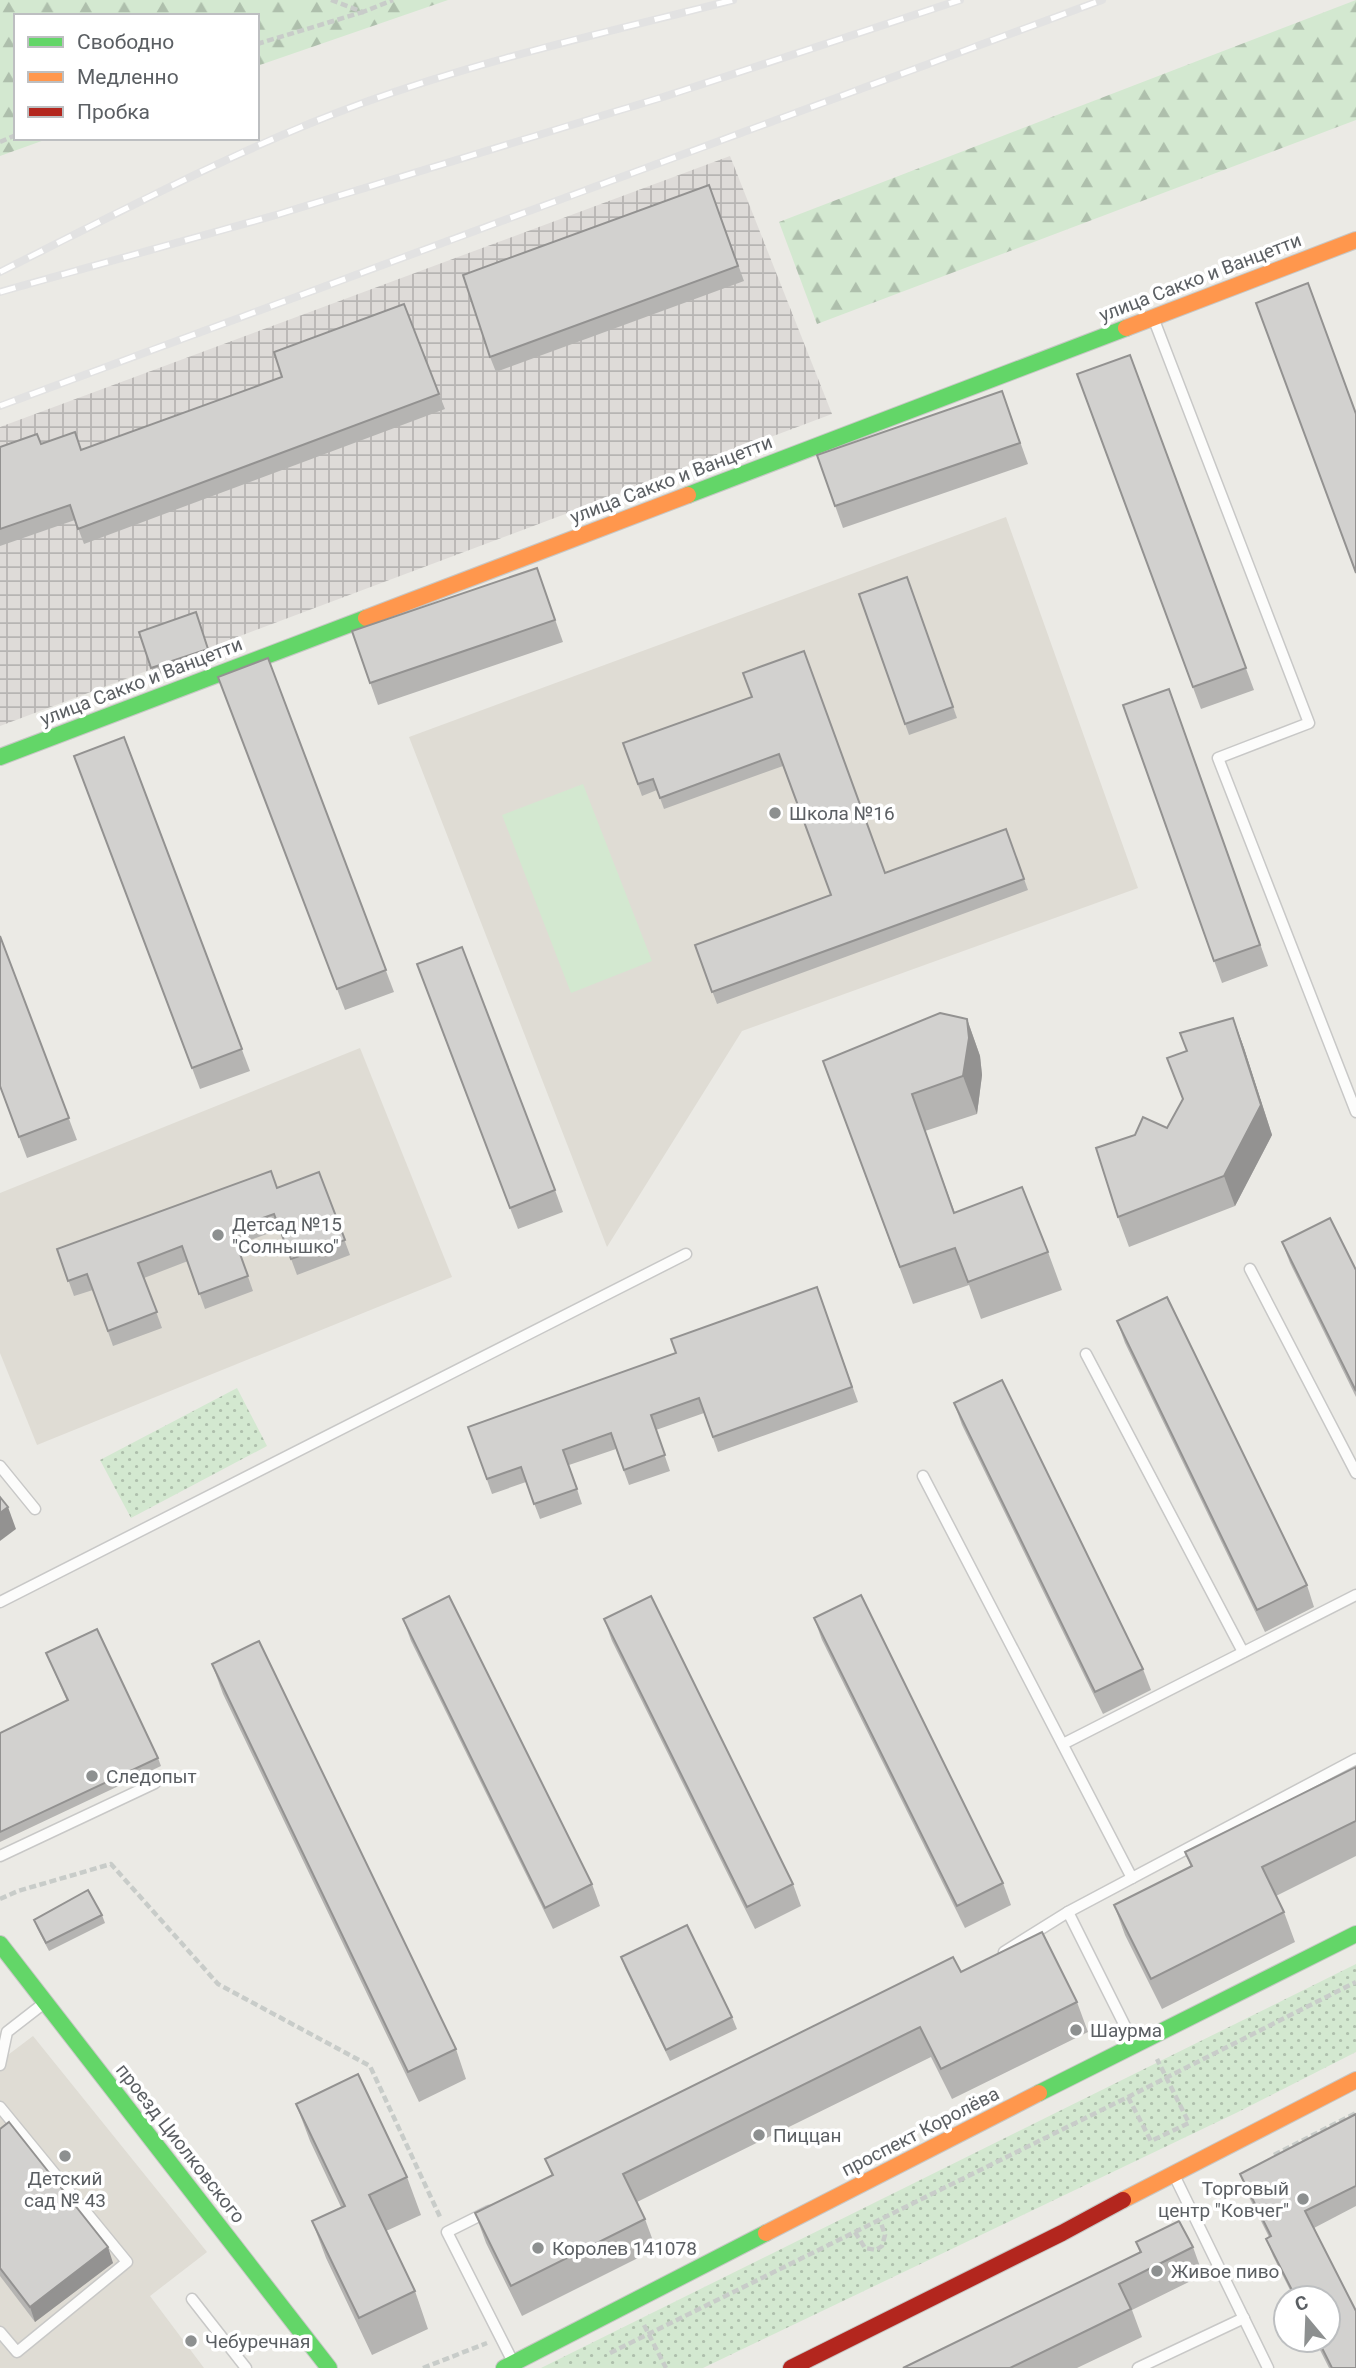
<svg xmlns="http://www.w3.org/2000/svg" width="1356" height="2368" font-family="Roboto,sans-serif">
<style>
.industrial{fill:url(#industrial-grid)}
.education{fill:#dfdcd4}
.green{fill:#d3e8d0}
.forest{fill:url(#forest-firs)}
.park{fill:url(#park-dots)}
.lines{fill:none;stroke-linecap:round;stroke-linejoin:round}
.lane-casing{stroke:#c8c8c7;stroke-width:13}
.fast-casing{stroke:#c7c7c5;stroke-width:18}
.slow-casing{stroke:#c7c7c5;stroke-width:18}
.jam-casing{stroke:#c7c7c5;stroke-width:18}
.path{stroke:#c8ccc9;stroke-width:4.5;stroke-dasharray:7 3.5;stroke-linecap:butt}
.lane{stroke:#fcfcfb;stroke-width:10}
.fast{stroke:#63d668;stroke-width:16}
.slow{stroke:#ff974d;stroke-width:16}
.jam{stroke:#b3261e;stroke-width:16}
.rail-casing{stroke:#e2e2e2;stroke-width:8}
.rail{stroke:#fff;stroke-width:5;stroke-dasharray:16;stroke-linecap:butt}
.wall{fill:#b5b4b2}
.shaded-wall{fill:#939291}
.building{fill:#d2d1cf;stroke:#939291;stroke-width:2}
.poi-dot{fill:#8d9090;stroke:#fff;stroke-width:2.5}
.labels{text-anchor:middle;stroke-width:7;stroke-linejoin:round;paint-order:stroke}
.street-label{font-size:19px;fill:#5b5f63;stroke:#fff}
.poi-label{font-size:19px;fill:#5b5f63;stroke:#fff;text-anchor:start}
</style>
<defs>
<pattern id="industrial-grid" width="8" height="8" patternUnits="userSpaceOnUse" patternTransform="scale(1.75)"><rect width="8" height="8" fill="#dedbd8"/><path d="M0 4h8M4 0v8" fill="none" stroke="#b7b5b3"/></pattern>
<pattern id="forest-firs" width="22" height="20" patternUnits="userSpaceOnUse" patternTransform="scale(1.75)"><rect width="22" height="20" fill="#d3e8d0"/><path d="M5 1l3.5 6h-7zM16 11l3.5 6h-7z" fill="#aebfac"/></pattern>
<pattern id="park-dots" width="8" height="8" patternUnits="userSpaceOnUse" patternTransform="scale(1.75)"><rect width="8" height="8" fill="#d3e8d0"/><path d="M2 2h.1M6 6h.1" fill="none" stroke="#aebfac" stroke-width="1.8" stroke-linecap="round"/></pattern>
</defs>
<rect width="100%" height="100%" fill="#ebeae5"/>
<path class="industrial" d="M730 156 832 414 0 726V427Z"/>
<g class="education">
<path d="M1006 517 1138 888 742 1031 607 1247 409 737Z"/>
<path d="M360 1048 452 1277 37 1445 0 1353V1193Z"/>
<path d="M33 2036 207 2252 150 2296 204 2368H0V2061Z"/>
</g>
<path class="green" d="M583 784 652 961 571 993 502 815Z"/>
<g class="forest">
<path d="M0 0H448L257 66V16H16V138H50L0 156Z"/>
<path d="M1356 0V120L817 324 779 222Z"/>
</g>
<g class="park">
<path d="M237 1388 267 1446 131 1518 100 1460Z"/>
<path d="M1356 1964V2052L1236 2113 703 2368H541Z"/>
</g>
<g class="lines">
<g class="lane-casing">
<g id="lane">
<path d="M1154 320 1309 723 1218 758 1356 1112"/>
<path d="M1250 1269 1356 1473"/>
<path d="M1086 1354 1243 1652"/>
<path d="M0 1466 35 1509"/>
<path d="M923 1476 1132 1878"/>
<path d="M0 1602 686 1254"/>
<path d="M1063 1744 1356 1595"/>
<path d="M0 1856 155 1783"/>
<path d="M1004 1952 1068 1912"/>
<path d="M1133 2042 1068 1912 1356 1759"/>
<path d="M0 2065 7 2032 43 2004"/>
<path d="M0 2107 127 2262 17 2352 0 2332"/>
<path d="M1174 2175 1268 2368"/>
<path d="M489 2211 447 2232 512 2360"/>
<path d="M192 2299 246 2368"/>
<path d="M1138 2368 1244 2318"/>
</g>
</g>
<g class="fast-casing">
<g id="fast">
<path d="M688 495 1126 328"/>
<path d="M0 757 366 618"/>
<path d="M0 1944 329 2368"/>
<path d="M1039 2093 1356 1934"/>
<path d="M504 2368 766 2233"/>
</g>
</g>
<g class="slow-casing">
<g id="slow">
<path d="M1126 328 1356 240"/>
<path d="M366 618 688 495"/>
<path d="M1123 2200 1356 2080"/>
<path d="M766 2233 1039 2093"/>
</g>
</g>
<g class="jam-casing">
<path id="jam" d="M791 2368 1062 2233 1123 2200"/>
</g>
<g class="path">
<path d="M331 0 363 12 393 0"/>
<path d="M257 44 363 12"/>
<path d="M0 142 16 135"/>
<path d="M0 1899 18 1891 111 1864 218 1984 370 2066 441 2219"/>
<path d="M1128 2097 1151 2141 1189 2123 1157 2059"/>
<path d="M1274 2155 1356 2113"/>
<path d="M855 2232 865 2248 876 2250 882 2246 885 2235 880 2220"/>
<path d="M644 2325 666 2368"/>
<path d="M610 2353 1128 2097 1356 1982"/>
<path d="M423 2368 487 2343"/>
</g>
<use href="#lane" class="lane"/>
<use href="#fast" class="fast"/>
<use href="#slow" class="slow"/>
<use href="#jam" class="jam"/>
<g class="rail-casing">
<g id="rail">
<path d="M0 272C118 213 235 150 360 104 481 60 608 32 733 0"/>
<path d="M0 292 276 215 660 98 960 0"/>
<path d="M0 406 1102 0"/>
</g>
</g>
<use href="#rail" class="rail"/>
</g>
<g class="wall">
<path d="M709 185 744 281 496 372 490 357Z"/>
<path d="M404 304 445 409 84 544 75 520 0 546V447L41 444 81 450 282 377Z"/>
<path d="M1130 355 1254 690 1201 709 1077 374Z"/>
<path d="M1002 391 1028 464 843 528 817 455Z"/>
<path d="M537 568 563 642 378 705 352 631Z"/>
<path d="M907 577 957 718 909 735 859 594Z"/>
<path d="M196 612 211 657 154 676 139 632Z"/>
<path d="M268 658 394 992 345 1010 218 677Z"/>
<path d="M1169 689 1268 966 1222 983 1123 705Z"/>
<path d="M752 697 885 873 1006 829 1028 890 717 1004 695 945 831 895 783 766 664 809 657 790 642 796 623 743Z"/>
<path d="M124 737 250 1071 200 1089 74 756Z"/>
<path d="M0 936 77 1140 27 1158 0 1087Z"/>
<path d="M425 986 555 1190 563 1212 518 1229Z"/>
<path d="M1233 1018 1244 1048 1272 1135 1235 1206 1129 1247 1118 1217 1183 1100 1167 1058 1187 1051Z"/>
<path d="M967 1019 980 1056 982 1075 977 1114 925 1131 955 1213 1048 1252 1062 1290 981 1319 969 1285 913 1304 823 1061Z"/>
<path d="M319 1172 350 1255 297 1275 280 1229 237 1245 253 1291 205 1309 188 1261 144 1278 162 1328 113 1346 93 1290 74 1296 57 1249 277 1188Z"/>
<path d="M1282 1242 1356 1270V1397L1290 1263Z"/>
<path d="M817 1287 858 1402 718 1452 704 1413 656 1430 670 1471 629 1485 616 1449 569 1465 582 1504 540 1519 526 1482 492 1494 468 1427 676 1353Z"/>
<path d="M1117 1321 1307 1585 1314 1607 1265 1632 1125 1343Z"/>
<path d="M954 1403 1143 1669 1151 1690 1103 1714 962 1425Z"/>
<path d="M814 1618 1003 1883 1011 1905 965 1928 822 1640Z"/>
<path d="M403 1619 592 1884 600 1906 553 1929 411 1641Z"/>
<path d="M604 1619 793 1884 801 1906 755 1929 612 1641Z"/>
<path d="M46 1653 158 1758 161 1766 0 1842V1733L67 1701Z"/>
<path d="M212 1664 456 2049 466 2079 419 2102 223 1694Z"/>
<path d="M1356 1767V1856L1276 1896 1284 1912 1295 1942 1162 2009 1125 1935 1114 1905 1191 1867 1185 1852Z"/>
<path d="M102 1915 105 1923 49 1951 37 1928 34 1920Z"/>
<path d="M621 1957 732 2017 737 2029 670 2061 625 1968Z"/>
<path d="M961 1972 1077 2002 1088 2032 952 2099 931 2057 637 2202 645 2219 656 2249 522 2316 486 2243 475 2213 552 2176 545 2159Z"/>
<path d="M296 2104 407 2177 421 2215 386 2231 415 2291 428 2329 372 2355 326 2258 312 2221 341 2207 310 2141Z"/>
<path d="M1356 2114V2206L1314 2228 1356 2368H1329L1315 2340H1328V2298H1294L1273 2256 1266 2239 1269 2237 1246 2191 1240 2174Z"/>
<path d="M0 2129 113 2263 35 2322 0 2276Z"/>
<path d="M1136 2242 1193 2247 1203 2275 1132 2310 1142 2337 1077 2368H903L1140 2253Z"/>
</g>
<g class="shaded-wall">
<path d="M1233 1018 1244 1048 1272 1135 1235 1206 1224 1176Z"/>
<path d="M967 1019 980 1056 982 1075 977 1114 963 1076Z"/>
<path d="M8 1507 16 1529 0 1541V1513Z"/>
<path d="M108 2247 113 2263 35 2322 30 2307Z"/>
</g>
<g class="building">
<path d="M709 185 738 266 490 357 463 275Z"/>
<path d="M1308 283 1356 414V573L1256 303Z"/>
<path d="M404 304 439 394 78 529 70 505 0 529V447L37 434 41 444 75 432 81 450 282 377 274 352Z"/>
<path d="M1130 355 1246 668 1193 687 1077 374Z"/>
<path d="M1002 391 1020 443 835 506 817 455Z"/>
<path d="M537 568 555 620 370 683 352 631Z"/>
<path d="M907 577 953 707 905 724 859 594Z"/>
<path d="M196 612 208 649 151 668 139 632Z"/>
<path d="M804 651 885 873 1006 829 1024 879 712 992 695 945 831 895 779 754 660 798 653 779 638 784 623 743 752 697 743 673Z"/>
<path d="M268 658 386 970 337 989 218 677Z"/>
<path d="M1169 689 1260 945 1214 961 1123 705Z"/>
<path d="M124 737 242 1049 192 1068 74 756Z"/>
<path d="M0 936 69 1118 19 1137 0 1086Z"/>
<path d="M462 947 555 1190 510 1208 417 964Z"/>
<path d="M940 1013 967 1019 969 1038 963 1076 912 1094 954 1213 1022 1187 1048 1252 968 1282 955 1248 900 1267 823 1061Z"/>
<path d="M1233 1018 1261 1105 1224 1176 1118 1217 1096 1148 1135 1135 1143 1117 1167 1128 1183 1099 1167 1058 1187 1051 1180 1033Z"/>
<path d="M271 1171 277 1188 319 1172 345 1240 291 1259 274 1214 231 1229 248 1276 199 1294 182 1246 138 1263 157 1312 108 1331 87 1274 68 1281 57 1249Z"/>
<path d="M1330 1218 1356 1270V1391L1282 1242Z"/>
<path d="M817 1287 852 1387 713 1437 699 1398 651 1415 665 1455 624 1470 611 1433 563 1450 577 1489 534 1504 521 1467 487 1479 468 1427 676 1353 671 1339Z"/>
<path d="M1167 1297 1307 1585 1257 1610 1117 1321Z"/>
<path d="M1002 1380 1143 1669 1095 1692 954 1403Z"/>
<path d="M0 1497 8 1507 0 1513Z"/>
<path d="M861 1595 1003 1883 957 1906 814 1618Z"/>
<path d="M449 1596 592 1884 545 1908 403 1619Z"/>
<path d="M651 1596 793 1884 747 1907 604 1619Z"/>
<path d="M97 1629 158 1758 0 1832V1733L68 1700 46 1653Z"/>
<path d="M259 1641 456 2049 408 2072 212 1664Z"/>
<path d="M1356 1767V1821L1262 1867 1284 1912 1151 1979 1114 1905 1192 1866 1185 1852Z"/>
<path d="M88 1890 102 1915 46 1943 34 1920Z"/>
<path d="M687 1925 732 2017 666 2050 621 1957Z"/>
<path d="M1042 1932 1077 2002 941 2069 920 2027 623 2174 645 2219 511 2286 475 2213 553 2175 545 2159 953 1957 961 1972Z"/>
<path d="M358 2074 407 2177 369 2195 415 2291 359 2318 312 2221 345 2206 296 2104Z"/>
<path d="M1356 2114V2186L1305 2211 1356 2311V2368H1332L1318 2340H1328V2298H1296L1266 2239 1271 2236 1240 2174Z"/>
<path d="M9 2122 108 2247 30 2307 0 2268V2129Z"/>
<path d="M1179 2221 1193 2247 1119 2284 1131 2309 1010 2368H903L1141 2252 1136 2242Z"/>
</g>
<g class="poi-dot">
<circle cx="775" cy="813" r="7"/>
<circle cx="218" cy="1235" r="7"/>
<circle cx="92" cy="1776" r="7"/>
<circle cx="1076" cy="2030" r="7"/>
<circle cx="759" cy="2135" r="7"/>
<circle cx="65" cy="2156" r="7"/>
<circle cx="1303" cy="2199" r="7"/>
<circle cx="538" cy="2248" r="7"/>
<circle cx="1157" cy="2271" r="7"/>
<circle cx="191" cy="2341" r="7"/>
</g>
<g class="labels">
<g class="street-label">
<text transform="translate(1200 277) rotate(-21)" y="7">улица Сакко и Ванцетти</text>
<text transform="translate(671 479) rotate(-21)" y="7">улица Сакко и Ванцетти</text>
<text transform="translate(141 681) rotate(-21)" y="7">улица Сакко и Ванцетти</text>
<text transform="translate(920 2131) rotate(-27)" y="7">проспект Королёва</text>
<text transform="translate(181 2143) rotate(52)" y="7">проезд Циолковского</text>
</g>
<g class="poi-label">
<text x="789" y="820">Школа №16</text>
<text x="232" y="1231">Детсад №15<tspan x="232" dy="22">"Солнышко"</tspan></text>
<text x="106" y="1783">Следопыт</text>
<text x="1090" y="2037">Шаурма</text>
<text x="773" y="2142">Пиццан</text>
<text x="65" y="2185" text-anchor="middle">Детский<tspan x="65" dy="22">сад № 43</tspan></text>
<text x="1289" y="2195" text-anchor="end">Торговый<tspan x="1289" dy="22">центр "Ковчег"</tspan></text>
<text x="552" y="2255">Королев 141078</text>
<text x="1171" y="2278">Живое пиво</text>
<text x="205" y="2348">Чебуречная</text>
</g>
</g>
<rect x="14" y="14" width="245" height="126" fill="#ffffff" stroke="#bdbfc1" stroke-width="2"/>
<rect x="28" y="37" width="35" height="10" fill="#63d668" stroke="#bdbfc1" stroke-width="2"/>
<text x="77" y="49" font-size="21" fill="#5b5f63">Свободно</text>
<rect x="28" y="72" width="35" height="10" fill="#ff974d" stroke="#bdbfc1" stroke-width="2"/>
<text x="77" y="84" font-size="21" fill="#5b5f63">Медленно</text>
<rect x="28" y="107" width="35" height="10" fill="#b3261e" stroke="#bdbfc1" stroke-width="2"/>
<text x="77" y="119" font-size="21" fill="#5b5f63">Пробка</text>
<g transform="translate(1307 2319) rotate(341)"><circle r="33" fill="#ffffff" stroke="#bdbfc1" stroke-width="2"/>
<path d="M0-5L12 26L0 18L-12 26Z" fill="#8d9090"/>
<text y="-10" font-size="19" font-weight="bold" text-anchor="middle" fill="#5b5f63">С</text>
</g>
</svg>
